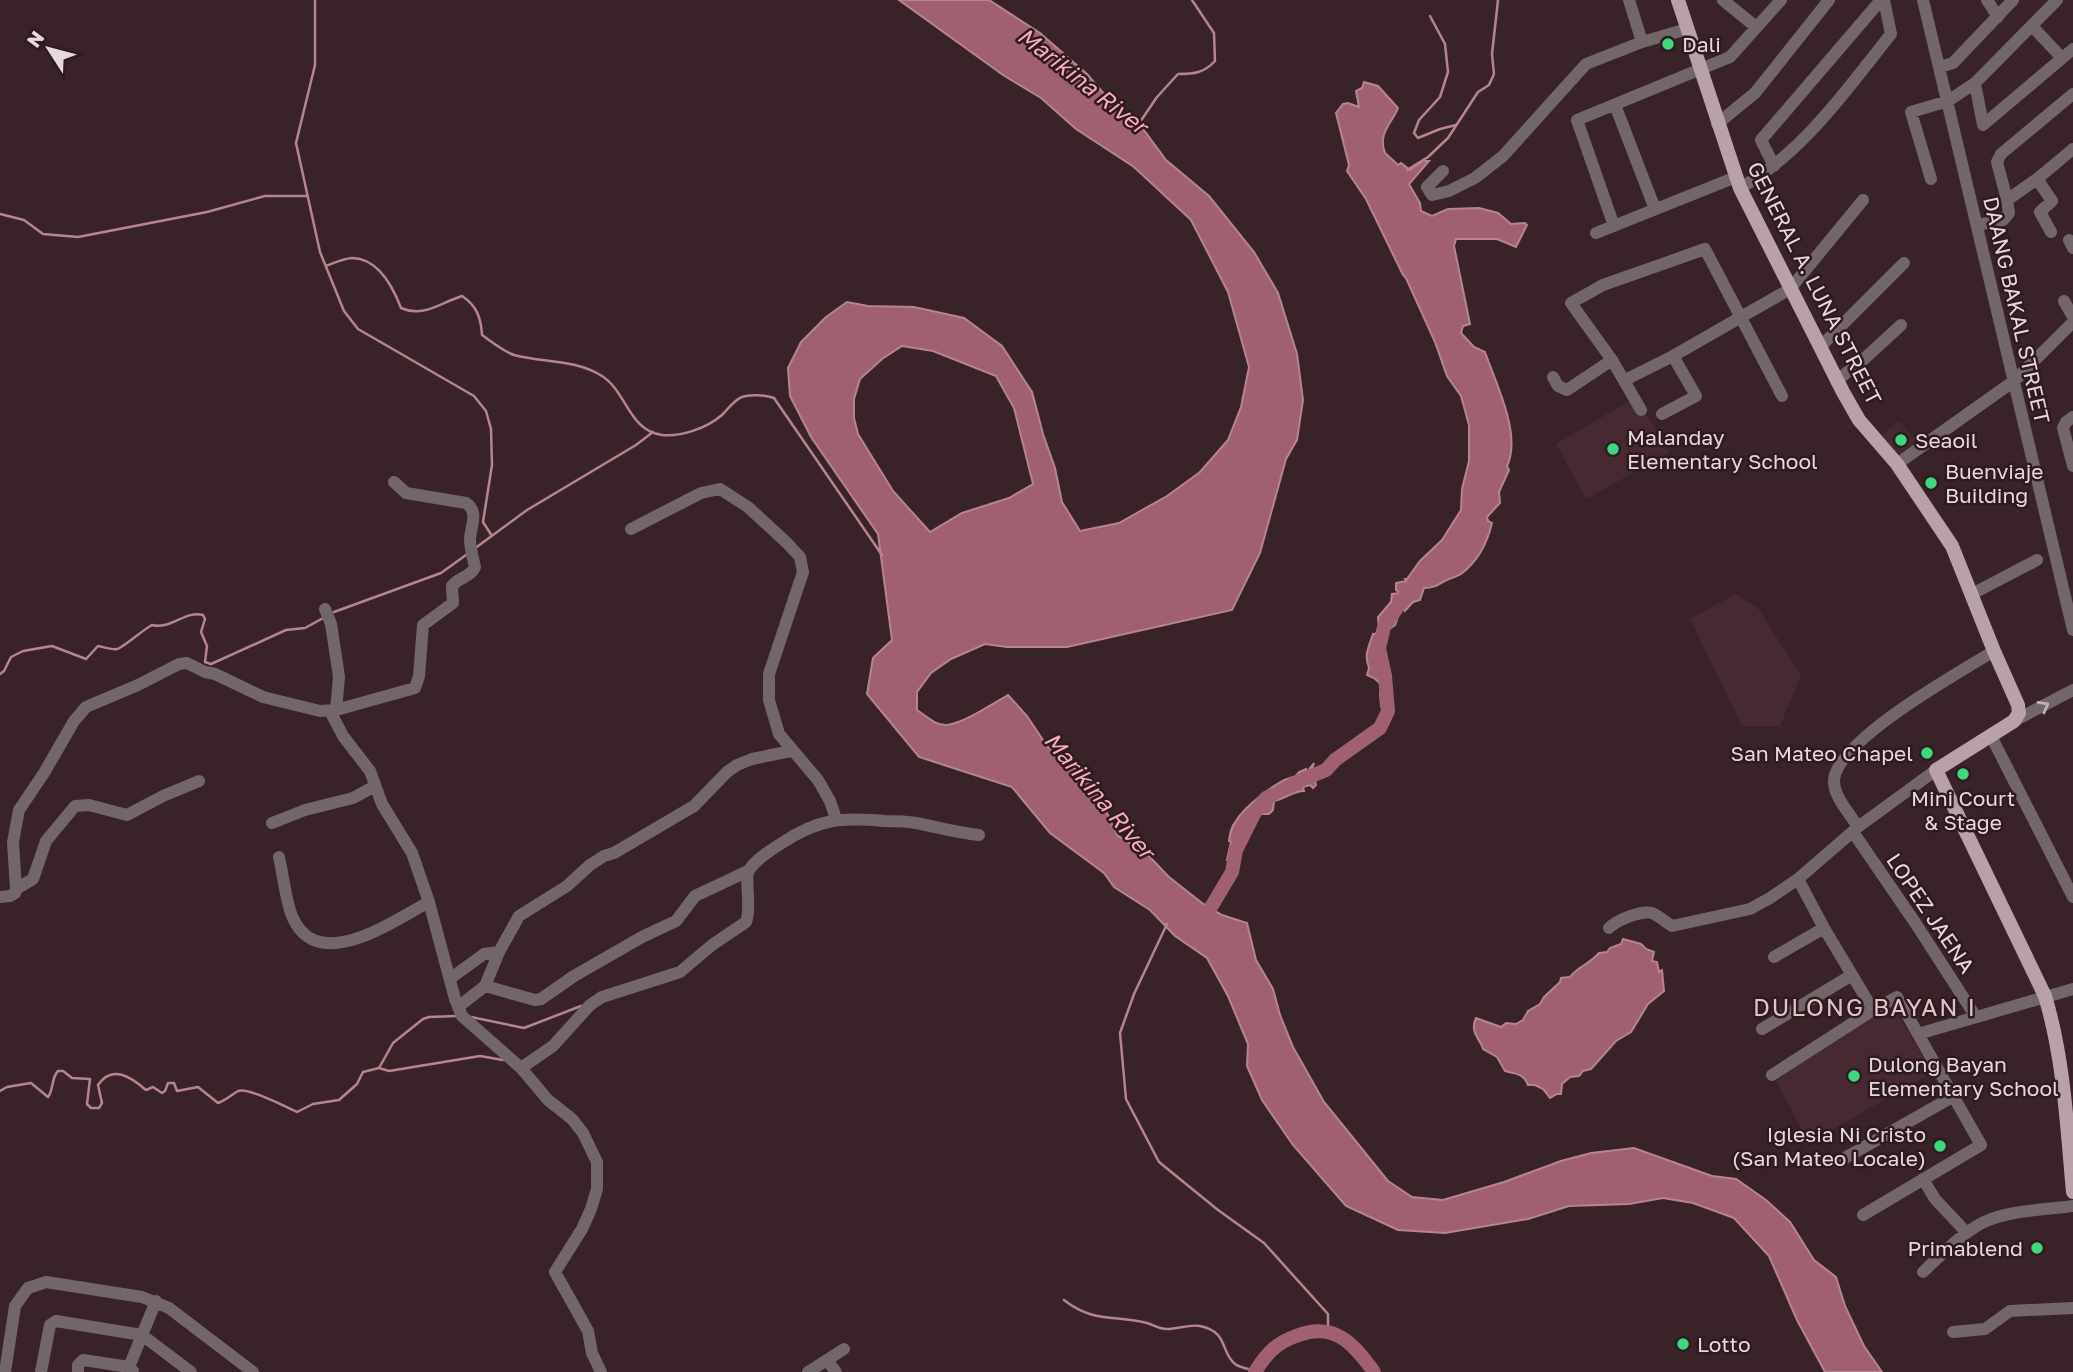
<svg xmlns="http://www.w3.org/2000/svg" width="2073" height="1372" viewBox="0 0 2073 1372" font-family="'Golos Text',sans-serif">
<rect width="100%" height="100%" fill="#392329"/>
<path fill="#462931" d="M1631,400L1644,410L1669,453L1586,499L1556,444Z
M1899,421L1917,442L1895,457L1879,437Z
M1735,594L1758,608L1801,675L1780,726H1742L1690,619Z
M1892,1005L1933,1072L1809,1143L1776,1081L1872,1012Z"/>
<path fill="#a16071" stroke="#b68491" stroke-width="2" fill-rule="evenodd" d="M899,0H989L1040,33L1087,74L1117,109L1138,122L1166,160L1209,196L1254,252L1278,293L1297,354L1303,400L1297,440L1286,459L1260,553L1232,610L1067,647H1007L985,644L951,659L931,673L917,692V710C926,716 936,726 947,725C964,723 992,704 1008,695L1027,716L1047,746L1093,783L1117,835L1147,854L1169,877L1202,903L1222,915L1247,923L1256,960L1273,989L1280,1015L1293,1047L1324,1102L1388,1181L1412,1197L1443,1200L1504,1182L1561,1161L1591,1153L1634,1148L1712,1176L1736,1179L1766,1200L1790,1222L1814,1260L1836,1277L1845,1306L1864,1346L1882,1372H1825L1797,1320L1769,1256L1734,1218L1693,1203L1663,1198L1629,1204L1569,1206L1528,1219L1445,1233L1398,1230L1346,1206L1293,1145L1262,1100L1247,1066L1248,1044L1228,996L1207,958L1175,936L1150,910L1114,887L1104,873L1050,833L1012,787L919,757L867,694L873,658L892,640L878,534L811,437L790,396L788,368L801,342L826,317L847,302L868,306L914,307L964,318L1002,346L1032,392L1043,434L1055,468L1062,502L1080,531L1119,523L1167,496L1200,472L1228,440L1241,407L1249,367L1228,292L1191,220L1134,167L1076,129L1041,98L1003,75ZM902,346L933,351L996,376L1014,408L1033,484L1009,498L962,513L930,532L893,491L858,434L854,418V399L860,379L882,359Z
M1364,82L1378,86L1398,108C1393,122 1377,133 1385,153L1398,165L1401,163L1410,170L1423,161H1429L1409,184L1420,203L1421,211L1432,216L1448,209L1479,208L1498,213L1511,224L1525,223L1527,225L1516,247L1497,239H1456L1454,246L1470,324L1463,326L1461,333L1474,347L1485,352C1496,384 1522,435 1507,466L1509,470L1499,492L1500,503L1487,517L1488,521L1492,523C1487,544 1477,562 1461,574C1456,577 1450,578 1445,581C1438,585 1434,588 1424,588L1420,600L1413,602L1405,611L1403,606L1393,608L1392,619L1397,620L1395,625L1377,638L1378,667L1390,681L1392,689L1385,694L1384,701L1381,705L1380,693L1384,687L1374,678L1367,675L1369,668C1364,655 1368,649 1373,634L1377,635L1375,634L1379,630L1378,617L1391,602L1392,594L1400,593L1396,590V583L1406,581L1405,579H1407L1420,561L1442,540L1461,510L1462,489L1469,461V425L1461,396L1447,376L1435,342L1406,278L1403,275L1366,199L1347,171L1349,165L1336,113L1343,104L1348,103L1359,107L1356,91L1362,88Z
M1314,763L1310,775L1313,776V780H1317L1315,781L1316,785L1313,788L1310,785L1303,787L1304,791C1293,791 1285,799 1274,801L1273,810L1269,814H1262V807H1258L1251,816V823L1246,833H1241L1242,835C1234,841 1234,851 1234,860H1227L1231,842L1229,841C1230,834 1231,827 1236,821C1244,807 1281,777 1295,777L1299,772L1306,769V773Z
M1623,939L1641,944L1646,949L1654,952L1652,961L1657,962L1659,972L1662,970L1664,991L1648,1004L1631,1032L1616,1041L1591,1069L1583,1071L1579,1076L1570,1077L1562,1084L1561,1094H1557L1550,1098L1543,1089L1535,1085H1528C1524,1073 1514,1074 1505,1071L1497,1057L1483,1049C1481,1040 1469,1032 1476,1018L1501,1027L1506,1023L1516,1024L1523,1020L1528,1011L1540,1004L1544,997L1560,982L1561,978L1570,977C1578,966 1590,964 1599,953L1607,952L1610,948L1621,944Z"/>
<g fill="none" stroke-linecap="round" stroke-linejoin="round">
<path stroke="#b68491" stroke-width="2.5" d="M315,0V65L296,143L320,252L344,311L358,329L474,396L486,411L491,429L492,465L483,522L492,536
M1430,16L1445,44L1448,72L1440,97L1419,120L1414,133L1418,138L1440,129L1456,125
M1138,125L1157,97L1178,74C1194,74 1204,73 1215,61L1214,33L1192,0
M1407,170L1428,157L1448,138L1478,92L1489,85L1494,74L1492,54L1498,0
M0,214L24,220L43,234L78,237L207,212L265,196H307
M326,266C334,263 344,258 353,258C379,259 393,287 401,308C423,318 440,303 462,296C477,306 481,318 482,335C492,342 503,351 514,355C544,363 575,359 602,376C627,392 629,431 662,435C681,437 707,428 722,415C727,410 734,400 742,397C750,394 766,395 774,398L882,555
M474,549L527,510L636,445L653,432
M334,612L441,573L466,555
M0,674L4,671L11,657L23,651L52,646L86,659L98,646C104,647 111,650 117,649C121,649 144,629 152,625C171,630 185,610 203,615L205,619L201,632L207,646L205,662L211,664L286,630L305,628L325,617
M1167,924L1134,994L1120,1033L1126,1099L1159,1162L1218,1210L1264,1243L1328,1314V1331
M471,1017L524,1028L581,1006
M379,1068L389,1071L480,1056L503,1060
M0,1091L7,1087L31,1083L48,1097C54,1089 51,1078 58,1071H63L72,1078L90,1079L87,1104L91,1108H99L102,1103L98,1085C112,1064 131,1077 146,1090L153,1087L162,1093L165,1091L168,1083H174L177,1091L198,1087L218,1103C226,1100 231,1095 238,1091C247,1087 287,1107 297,1112L313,1104L339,1100L357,1084L363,1072L379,1068L393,1043L423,1019L429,1017L457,1016
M1064,1300C1093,1323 1115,1315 1147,1323C1154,1325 1159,1329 1167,1329C1178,1329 1190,1324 1200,1326C1229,1332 1220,1352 1235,1364C1240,1368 1250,1369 1256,1371"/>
<path stroke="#a16071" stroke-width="14" d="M1294,783L1326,770L1335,760L1380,728L1388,711L1385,676L1379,648L1384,627L1407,593
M1204,919L1232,872L1236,850L1254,814L1266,798L1273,795
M1255,1372C1266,1354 1276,1343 1296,1336C1334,1321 1353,1343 1374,1372"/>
<path stroke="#726669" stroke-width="12" d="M1629,0L1642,42
M1723,0L1756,27
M1923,0L2073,630
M1987,0L1998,17
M2033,27L2062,58
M1940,67L1953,63L2013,0
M1975,83L1983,125L2073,49
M1615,105L1655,209
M1717,124L1755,93L1829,0
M1774,166L1761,140L1881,0
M1443,171L1427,187L1432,195L1449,191L1475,178L1503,156L1586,64L1642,42L1687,29
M1931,179L1911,112L1948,101L1975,83L2057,0
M2037,179L2052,201L2040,212L2051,232
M1740,188C1803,153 1847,89 1891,34L1884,0
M2007,200L2037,179L2073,149
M1977,225L2003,220L2009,213L2007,200L1997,162L2001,154L2073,94
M1614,226L1577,120L1730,57L1781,0
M1596,233L1736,177
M2069,240L2073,248
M2064,301L2073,317
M1820,347L1904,263
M1553,377L1558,386L1567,390L1612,360
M1625,380L1673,356L1790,289L1863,200
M1836,381L1863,360L1901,325
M1641,410L1612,360L1571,303L1603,285L1705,249L1782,396
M1662,414L1696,396L1673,356
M2073,417L2066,422L2063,428L2073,466
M1897,464L2014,381L2073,322
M631,529L701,493L720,489L748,507L787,543L800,557L803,572L769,674V700L779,734L818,780L830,801L836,819
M1972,594L2037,560
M325,609L331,624L339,677L336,710
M330,711L343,736L370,771L382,804L412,853L429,902L455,999L462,1016L521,1068L548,1100L572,1119L583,1133L597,1162V1189L591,1209L582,1229L555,1272L588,1331L592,1353L601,1372
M2014,721L2073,690
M1991,736L2073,897
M272,823L305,810L353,798L375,786
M1858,827C1850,814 1833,796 1834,780C1837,740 1960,672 1994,651
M1853,832L1916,924L1976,1017
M279,857C283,874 286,902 292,916C317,976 393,921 429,902
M1798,879L1824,928L1873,1010
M16,889L33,879L46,841L75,806L89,805L127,815L163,796L199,781
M0,897L10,896L15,893L16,889L13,842L19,810L44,773L74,721L86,707L138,685L179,664L187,663L205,672L215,674L263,697L320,711L336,710L415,688L419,676L423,625L453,603L452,586C459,577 471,577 475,567C473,558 470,548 470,539C471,525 479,512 466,503L406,493L394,482
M1609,928C1617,920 1641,910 1652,913C1659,916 1666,922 1672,926L1750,909L1770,898L1798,879L1858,827L1936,770
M1774,957L1824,928
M451,978L484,954L499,952
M485,986L535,1000L541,999L574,976L642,937L676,921L695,896L748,871
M458,1007L485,986L499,952L519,916L567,886L590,865L604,856L614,853L694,806L727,772L737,765L752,759L791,751
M1762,1029L1852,975
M1918,1034L2073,989
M521,1068L553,1046L590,1005L602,997L680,972L712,945L746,922C752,907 744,878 749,870C756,859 771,850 782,843C818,819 841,817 884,821C894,821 905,821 916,823C937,827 957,833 979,835
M1772,1075L1873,1010L1897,997L1981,1145L1863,1215
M1843,1159L1954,1096
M1923,1179L1935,1199L1967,1233
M1923,1272C1941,1255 1960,1235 1982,1223C2008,1210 2045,1210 2073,1206
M1953,1332L1985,1329L2010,1311L2073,1308
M827,1360L844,1349
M129,1367L156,1301
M5,1372L15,1306L28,1288L46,1282L142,1297L169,1308L253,1372
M41,1372L50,1325L56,1321L142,1335L191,1372
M78,1372V1365L83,1360L129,1367L133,1371
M808,1372L827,1360L836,1372"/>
<path stroke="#b9a2a7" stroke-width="14" d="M1678,0L1740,188L1843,392L1859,420L1897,464L1952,546L1994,651L2018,705L2019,713L2014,721L1936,770L2045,996C2064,1059 2067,1127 2073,1192"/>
</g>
<defs><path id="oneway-chevron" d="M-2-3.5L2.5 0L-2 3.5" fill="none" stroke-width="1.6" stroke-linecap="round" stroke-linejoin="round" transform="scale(1.75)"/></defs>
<use stroke="#beb0b3" href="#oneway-chevron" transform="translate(2044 706) rotate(-29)"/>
<g fill="#3cd77e" stroke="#2e1a1f" stroke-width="2.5">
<circle cx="1668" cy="44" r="7"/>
<circle cx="1901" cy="440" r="7"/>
<circle cx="1613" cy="449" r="7"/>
<circle cx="1931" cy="483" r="7"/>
<circle cx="1927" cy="753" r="7"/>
<circle cx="1963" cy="774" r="7"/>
<circle cx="1854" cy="1076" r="7"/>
<circle cx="1940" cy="1146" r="7"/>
<circle cx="2037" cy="1248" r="7"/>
<circle cx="1683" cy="1344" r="7"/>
</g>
<g text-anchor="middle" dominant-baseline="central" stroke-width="5" stroke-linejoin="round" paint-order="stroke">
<g font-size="21" fill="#e7d8db" stroke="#2e1a1f" text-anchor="start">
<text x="1682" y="44">Dali</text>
<text x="1627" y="437">Malanday<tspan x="1627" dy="24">Elementary School</tspan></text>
<text x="1915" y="440">Seaoil</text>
<text x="1945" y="471">Buenviaje<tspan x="1945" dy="24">Building</tspan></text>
<text x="1913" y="753" text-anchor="end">San Mateo Chapel</text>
<text x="1963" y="798" text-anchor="middle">Mini Court<tspan x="1963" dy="24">&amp; Stage</tspan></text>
<text x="1868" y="1064">Dulong Bayan<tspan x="1868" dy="24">Elementary School</tspan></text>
<text x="1926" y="1134" text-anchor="end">Iglesia Ni Cristo<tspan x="1926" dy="24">(San Mateo Locale)</tspan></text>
<text x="2023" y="1248" text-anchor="end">Primablend</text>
<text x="1697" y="1344">Lotto</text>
</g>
<g font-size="21" fill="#e7d8db" stroke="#2e1a1f">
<text transform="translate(1815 283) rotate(63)">GENERAL A. LUNA STREET</text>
<text transform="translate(2017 310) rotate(77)">DAANG BAKAL STREET</text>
<text transform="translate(1931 913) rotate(56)">LOPEZ JAENA</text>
</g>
<g font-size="23" font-style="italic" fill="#faacbf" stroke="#2e1a1f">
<text transform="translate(1083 80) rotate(38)">Marikina River</text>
<text transform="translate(1100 795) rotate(50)">Marikina River</text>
</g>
<g font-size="24" letter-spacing="2" fill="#e1c4ca" stroke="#2e1a1f">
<text x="1865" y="1006">DULONG BAYAN I</text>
</g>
</g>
<g transform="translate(49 49) rotate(306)" stroke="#2e1a1f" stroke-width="5" paint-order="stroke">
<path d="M0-5L12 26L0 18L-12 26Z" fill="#e7d8db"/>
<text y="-10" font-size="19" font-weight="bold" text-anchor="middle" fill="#e7d8db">N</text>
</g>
</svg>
